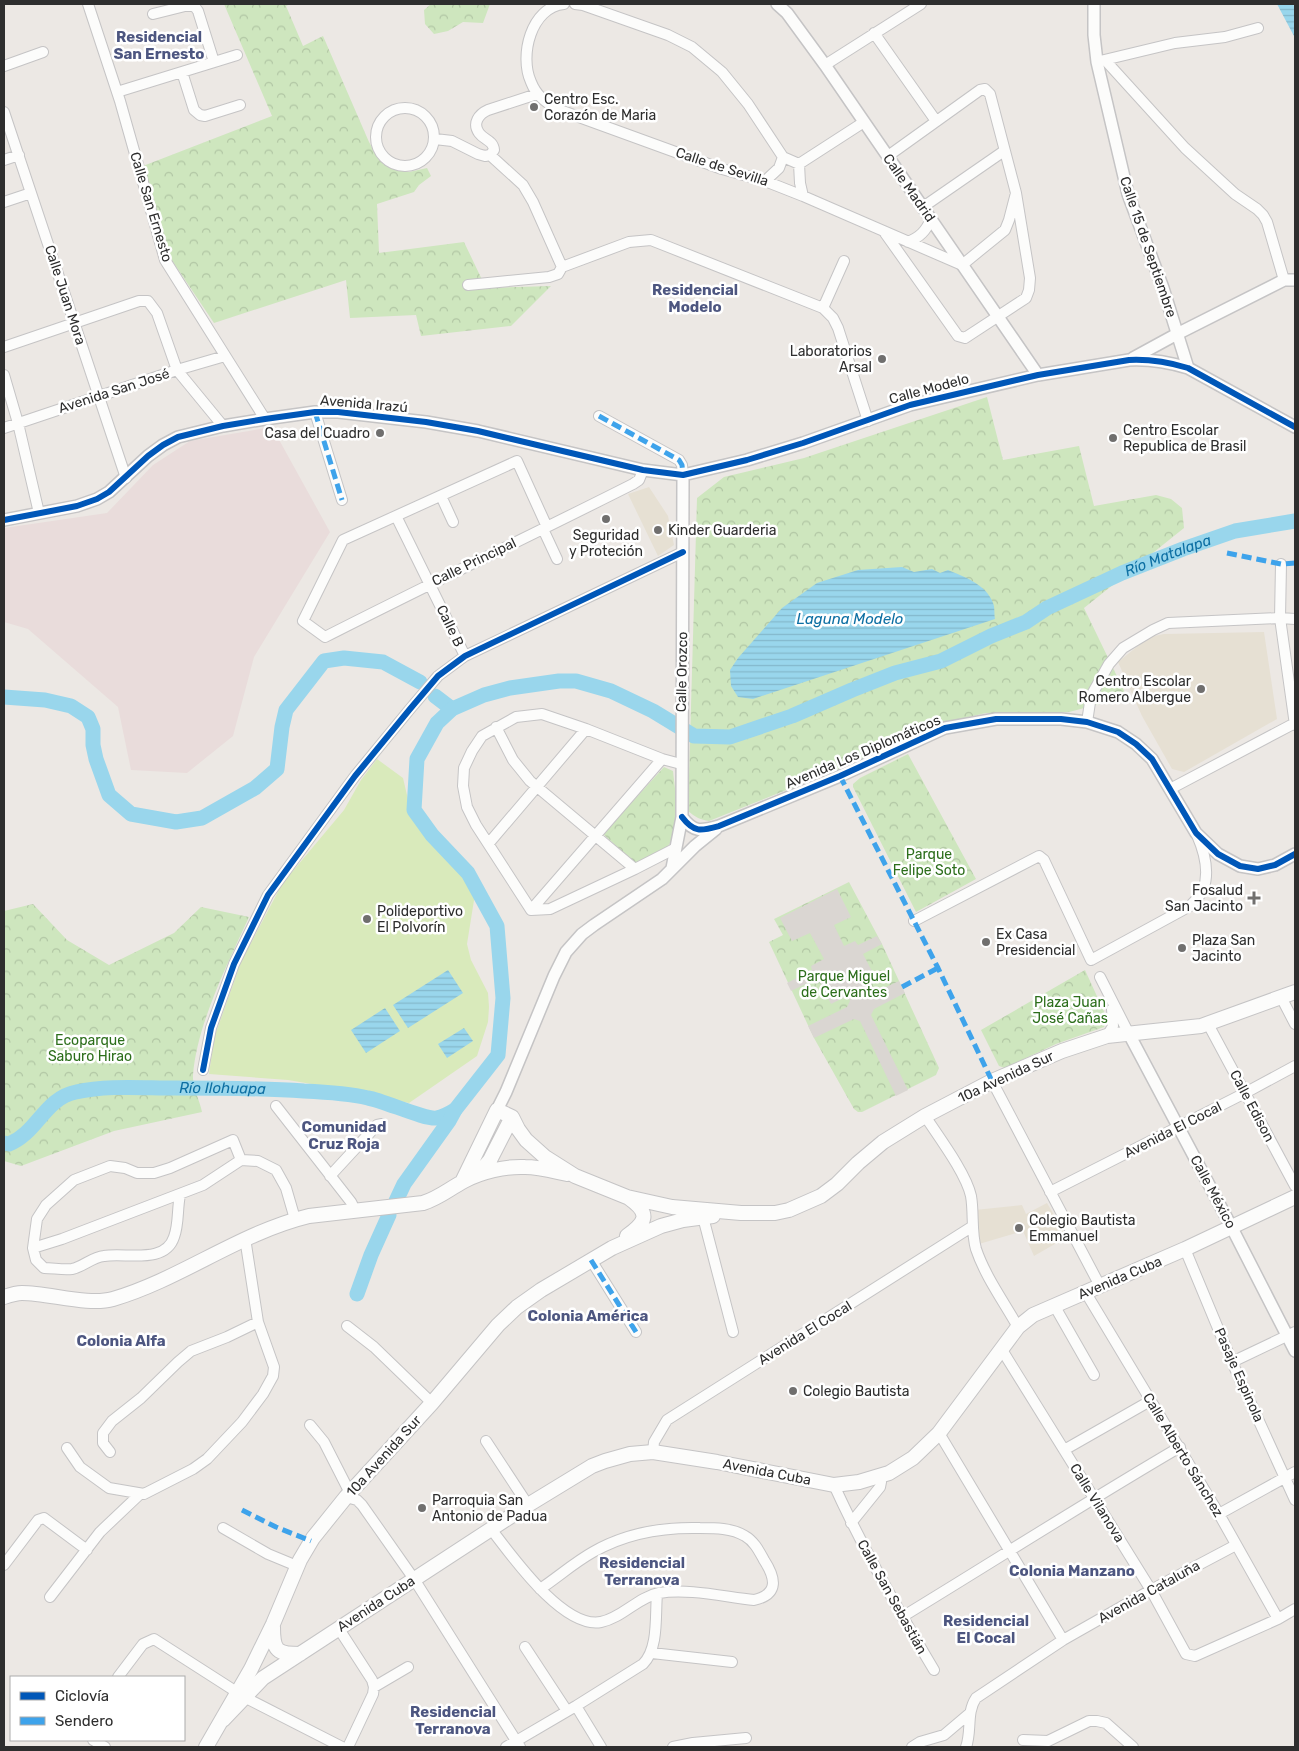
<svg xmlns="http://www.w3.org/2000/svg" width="1299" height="1751" viewBox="0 0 1299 1751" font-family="Rubik,sans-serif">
<defs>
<pattern id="forest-crowns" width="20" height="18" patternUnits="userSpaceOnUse" patternTransform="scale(1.25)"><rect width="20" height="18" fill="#cee6be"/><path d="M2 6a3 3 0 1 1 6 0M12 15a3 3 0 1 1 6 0" fill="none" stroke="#b1c6a4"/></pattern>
<pattern id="water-rules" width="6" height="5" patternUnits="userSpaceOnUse" patternTransform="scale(1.25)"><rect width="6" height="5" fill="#99d6ec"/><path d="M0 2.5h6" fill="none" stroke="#84b8cb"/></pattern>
</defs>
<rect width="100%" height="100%" fill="#ece8e4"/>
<path fill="#e6e0d3" d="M649,487L668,516L674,545L658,556L628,494Z
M1264,632L1277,719L1184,772L1172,769L1142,716L1118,662L1149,637L1164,634Z
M1047,1203L1067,1237L1034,1256L1023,1231L979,1244L975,1210L1022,1205L1026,1214Z"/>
<path fill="#e9dcdb" d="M272,427L330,532L254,657L233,736L187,773L131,770L118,707L28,629L4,622V528L107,513L153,465L190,441Z"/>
<path fill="url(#forest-crowns)" d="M224,4H290L286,6L303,46L323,36L369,142L379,160L393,168L409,172L427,168L431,176L419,185L414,192L377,204L379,253L464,242L486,288L551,286L511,326L421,336L416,315L350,318L346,280L214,323L171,259L143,166L272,116Z
M431,4H490L483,23L463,22L448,31L434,34L425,24L424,10Z
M987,397L1003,460L1079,446L1094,506L1156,495L1171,499L1182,508L1184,528L1084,608L1127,697L1069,712L986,713L943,723L859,761L709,821C701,820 695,817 688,811L697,498L724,477L804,458Z
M908,754L976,879L916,912L853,787V784L860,778Z
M664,767L673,771C675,792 683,830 667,847C660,855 645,859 635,863L603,834Z
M849,882L882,944L939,1068L936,1075L862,1112H858L854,1109L814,1038L769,942L783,935L774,919Z
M33,904L67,940L109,965L174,933L201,907L249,917C228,963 197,1024 193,1075C192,1086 200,1101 202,1112L114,1131L21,1166L4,1161V911Z
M1085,970L1106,1016V1021L1104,1027L1056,1044L1005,1068L999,1066L981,1030Z"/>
<path fill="#d9eabb" d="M377,759L403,778L410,808L435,845L464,875L475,894L467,944L471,960L488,993L489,1007L488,1022L477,1056L409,1103L347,1090L288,1080L209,1074L214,1038L241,962L282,884L344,810L361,780Z"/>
<path fill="#dad6d2" d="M837,889L851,917L834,925L844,946L855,941L858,945L877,936L882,944L863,954L877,981L859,990L862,995L867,996L899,981L905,993L874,1009L871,1015L908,1090L896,1096L860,1021L854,1019L814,1038L808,1026L847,1007L850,1001L847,996L831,1004L818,978L791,991L787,983L812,970L811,966L824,959L810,933L792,941L780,918Z"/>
<path fill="url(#water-rules)" d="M1277,4H1293L1295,8V38Z
M902,567L914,572L932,569L940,573L948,570C963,576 987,585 993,603C995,607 994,614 995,619L753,699L738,697L731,686L730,670L738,658L782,608L817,583L858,570Z
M448,970L463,993L408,1028L393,1005Z
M385,1008L400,1031L366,1053L351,1030Z
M464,1028L473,1041L447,1058L438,1044Z"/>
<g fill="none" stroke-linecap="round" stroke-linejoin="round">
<g stroke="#99d6ec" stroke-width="15">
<path d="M435,696L452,709"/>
<path d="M4,697L45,700L71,706L88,717L93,729V745L96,759L109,795L131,814L176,822L202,818L255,788L277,769L282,727L286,710L324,661L344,658L383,662L420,682"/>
<path id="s1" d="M4,1143L9,1144C37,1133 45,1098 76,1092C108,1085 142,1088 175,1088C218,1088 261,1088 304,1091C326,1092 347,1093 368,1098C385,1101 425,1120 437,1118C443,1117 450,1113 455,1110"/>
<path id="s2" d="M396,1201L404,1184L449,1121L455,1110L498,1055L503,998L497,926L468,873L432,835L414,810L417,759L437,723L452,709L484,695L510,688L559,681H576L611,691L653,711L694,736L730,737L792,716L852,690L895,673L941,661L991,636L1026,622L1047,608L1122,573L1183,549L1235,531L1295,521"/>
<path d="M357,1294L371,1255L389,1215"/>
</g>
<defs>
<path id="minor" d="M88,4L120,101L165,260L265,419
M564,4C531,7 519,56 531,82C536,95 545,102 557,109L722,169L765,181L803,196L962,265L1005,230L1009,220L1016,193
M575,4L583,5L668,35L692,47L722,72L748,104L783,157L779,168L765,181
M153,14L189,5L195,7L198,11L214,62
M874,33L936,121
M1105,60L1185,148L1235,194L1257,209L1263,215L1267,222L1284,280
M1100,61L1175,43L1225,37L1258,28
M825,65L921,4
M4,66L43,52
M182,72L194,110L200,115L205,116L240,105
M117,92L237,55
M376 137a29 29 0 1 1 58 0a29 29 0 1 1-58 0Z
M4,112L126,478
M435,139L452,141L478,154L485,156L490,155L494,150C493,140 484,140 479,133C472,123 479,114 488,110L537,94
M783,157L799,164L864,122
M4,160L19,155
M799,164L800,183L803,196
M4,202L31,193
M923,207L1004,151
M885,233L958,336L965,338L968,336L1026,298L1029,290L1030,278L1016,193L990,94L985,89L980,90L888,156
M908,242C920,237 926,231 931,219
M562,267L629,242L651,240L823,308L833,318L838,328L868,421
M468,285L549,277L558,274L562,267L533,202L523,185L490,155
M823,308L844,261
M4,347L139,301H148L157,313L177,370L223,426
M4,375L18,423L39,513
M315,412L342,500
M599,416L679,460L682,465L683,475
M4,428L177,370L225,356
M441,496L453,522
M396,516L465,656
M547,527L517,461L343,540L303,621L325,637C427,585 530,536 633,484L639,480L643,470
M543,529L557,559
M1281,564L1280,618L1295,725
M1087,722L1091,696L1109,664L1123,648L1153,630L1168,623L1280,618L1295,619
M496,727L513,760L530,781L635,869L676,848
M1170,789L1295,723
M489,843L586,729
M531,910L476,825L467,807L463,786L464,768L472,751L482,736L516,717L542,714L586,729L662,759L681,764
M531,910L662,759
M531,910L550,909L635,869
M914,921L1039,856L1044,860L1091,960L1190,906C1195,901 1200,896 1203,890C1210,872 1204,851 1197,835
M1100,977L1129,1034
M1281,997L1295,1024
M1208,1024L1295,1186
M1107,1036L1113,1026L1112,1009
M203,1070L211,1028L234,964L268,895L355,776L410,709L438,676L465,656L683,552
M992,1081L1100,1286
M276,1106L351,1202L355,1210
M925,1116C938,1136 966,1173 971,1196C974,1213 971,1232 976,1249C985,1276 1004,1302 1018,1327
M330,1176L377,1125L382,1124
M1050,1192L1245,1093L1295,1066
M180,1195C177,1209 179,1224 174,1237C165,1265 125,1252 104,1256C92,1257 83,1267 72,1269C63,1270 53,1268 44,1268L36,1260L33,1248L37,1219L46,1205L74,1180L110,1166L125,1168L137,1173H154L170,1168L233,1140L241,1160
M703,1217L733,1332
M33,1248L62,1239L203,1185L241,1160L258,1161L276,1170L286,1188L295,1219
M1185,1249L1232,1362L1295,1500
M591,1260L636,1332
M1086,1293L1219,1514L1278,1619
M1054,1305L1094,1375
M347,1326L374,1347L432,1403
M1002,1350L1151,1590L1186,1654L1195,1656L1278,1619L1295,1609
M1232,1362L1295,1332
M310,1425L324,1442L350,1493
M939,1433L1063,1640
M486,1441L528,1505
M67,1448L80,1467L109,1488L144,1494L193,1469L207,1459L242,1422L263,1394L273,1376L274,1367L258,1322L245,1238
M1064,1450L1150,1401
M110,1452L103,1443V1433L112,1421L141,1398L178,1362L191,1351L227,1337L258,1322
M653,1452L654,1442L667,1420L973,1226
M834,1485C863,1549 898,1610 934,1670
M346,1497L357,1500L362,1505L414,1579L520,1747
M1219,1514L1295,1472
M851,1523L880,1487L881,1482L879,1476
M223,1528L268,1554L297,1566
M491,1529C512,1556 563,1629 601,1622C622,1618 638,1597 659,1593C688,1588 725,1597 754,1600C780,1594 775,1577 764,1560C759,1551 754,1541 745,1536C732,1528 715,1528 700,1528C664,1527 626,1533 593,1552C575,1562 558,1577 540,1589
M4,1565L38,1520L44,1518L87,1550
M50,1597L100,1532L140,1494
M902,1617C994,1561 1086,1502 1180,1447
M339,1629L372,1680L374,1687L373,1694L348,1747
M525,1647L567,1711
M652,1653L732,1662
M118,1677L143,1644L154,1639L246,1698L342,1747
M374,1687L408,1667
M576,1706L601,1747
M93,1740L105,1747
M1023,1740L1048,1741L1089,1721H1097L1106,1723L1133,1747
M506,1747L576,1706L643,1664C659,1648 655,1615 657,1594
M673,1747L693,1743L746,1738
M912,1747L920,1742L944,1735L970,1713
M966,1747C972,1731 966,1713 976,1698L1063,1640L1151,1590L1236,1545"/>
<path id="tertiary" d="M777,4L787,13L825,65L1038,375
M1094,4V35L1097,62L1128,194L1163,288L1188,368
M1133,358L1177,334L1284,280H1295
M4,520L77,506L97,499L109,492L148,456L163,445L178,437L223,426L265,419L315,412H338L426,422L478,431L643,470L683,475L747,460L803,443L910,405L1038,375L1129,360C1149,359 1168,362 1188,368L1295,427
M682,817C694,833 701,831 719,826L840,776L945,728L996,719H1061L1087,722L1118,732L1136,744L1152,759L1196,833L1218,854L1240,866L1258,869L1275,865L1295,854
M672,868L682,817L683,475
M1129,1034L1232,1228L1295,1351
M497,1110L506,1092L554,976L566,952L582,934L594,925L662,879L695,846L716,829"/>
<path id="secondary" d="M477,1175L490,1160L512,1117
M462,1182L497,1110L512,1117L518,1129L526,1140L545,1157L575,1176L627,1197L672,1207L741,1213H775L789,1210L821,1196L837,1184L858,1163L883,1142L925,1116L992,1081L1062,1051L1107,1036L1201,1026L1295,992
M627,1236C646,1222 651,1214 629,1198
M4,1297C10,1295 16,1293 22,1293C49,1293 88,1306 113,1299C181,1279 239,1233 309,1216L423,1203C439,1198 449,1189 464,1181C481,1172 505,1166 525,1167C539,1167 553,1171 567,1174
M273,1627C273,1651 277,1654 300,1654
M223,1720L263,1678L528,1505L592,1466L605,1461L630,1454L653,1452L717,1462L834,1485L859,1482L889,1473L913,1458L939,1433L1018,1327L1033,1315L1185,1249L1295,1197
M206,1747L251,1669L273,1624L300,1560L313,1538L346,1497L432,1403L498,1325L517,1307L541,1290L612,1248L661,1226L683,1220L713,1216"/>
</defs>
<use href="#minor" stroke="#c5c4c5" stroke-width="12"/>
<use href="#tertiary" stroke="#c5c4c5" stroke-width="14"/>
<use href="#secondary" stroke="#c5c4c5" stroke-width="16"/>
<use href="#minor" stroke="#fcfcfb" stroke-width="10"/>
<use href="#tertiary" stroke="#fcfcfb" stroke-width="11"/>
<use href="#secondary" stroke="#fcfcfb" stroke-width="14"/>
<path stroke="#3ea3eb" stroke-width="5" stroke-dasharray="10 5" stroke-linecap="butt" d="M315,412L342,500
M599,416L679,460L682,465L683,475
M1227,553L1281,564L1295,563
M840,776L938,968L992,1081
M902,987L938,968
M591,1260L636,1332
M242,1510L276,1527L311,1541"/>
<defs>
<path id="cycleway" d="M4,520L77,506L97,499L109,492L148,456L163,445L178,437L223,426L265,419L315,412H338L426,422L478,431L643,470L683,475L747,460L803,443L910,405L1038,375L1129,360C1149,359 1168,362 1188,368L1295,427
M682,817C694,833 701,831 719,826L840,776L945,728L996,719H1061L1087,722L1118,732L1136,744L1152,759L1196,833L1218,854L1240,866L1258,869L1275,865L1295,854
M203,1070L211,1028L234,964L268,895L355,776L410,709L438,676L465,656L683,552"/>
</defs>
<use href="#cycleway" stroke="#fff" stroke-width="9"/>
<use href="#cycleway" stroke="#0057b8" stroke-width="6"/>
</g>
<g fill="#706f6e" stroke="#fff" stroke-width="2">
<circle cx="534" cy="107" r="5"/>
<circle cx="882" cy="359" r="5"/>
<circle cx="380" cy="433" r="5"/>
<circle cx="1113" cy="438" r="5"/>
<circle cx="606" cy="519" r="5"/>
<circle cx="658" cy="530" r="5"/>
<circle cx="1201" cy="689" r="5"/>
<path d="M1251.5 890.5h5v5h5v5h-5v5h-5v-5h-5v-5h5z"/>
<circle cx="367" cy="919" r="5"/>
<circle cx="986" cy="942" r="5"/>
<circle cx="1182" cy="948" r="5"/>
<circle cx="1019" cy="1228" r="5"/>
<circle cx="793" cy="1391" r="5"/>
<circle cx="422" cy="1508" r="5"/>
</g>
<g text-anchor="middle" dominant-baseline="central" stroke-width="5" stroke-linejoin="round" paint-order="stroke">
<g font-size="14" fill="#2e2e2e" stroke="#fff" text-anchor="start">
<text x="544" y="99">Centro Esc.<tspan x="544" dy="16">Corazón de Maria</tspan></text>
<text x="872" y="351" text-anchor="end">Laboratorios<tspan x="872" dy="16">Arsal</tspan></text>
<text x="1123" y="430">Centro Escolar<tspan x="1123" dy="16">Republica de Brasil</tspan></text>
<text x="370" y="433" text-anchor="end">Casa del Cuadro</text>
<text x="668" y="530">Kinder Guarderia</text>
<text x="606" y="535" text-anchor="middle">Seguridad<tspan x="606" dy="16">y Proteción</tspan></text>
<text x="1191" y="681" text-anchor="end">Centro Escolar<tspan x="1191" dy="16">Romero Albergue</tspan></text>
<text x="1243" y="890" text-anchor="end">Fosalud<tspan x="1243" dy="16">San Jacinto</tspan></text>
<text x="377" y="911">Polideportivo<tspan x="377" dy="16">El Polvorín</tspan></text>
<text x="996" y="934">Ex Casa<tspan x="996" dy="16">Presidencial</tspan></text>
<text x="1192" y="940">Plaza San<tspan x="1192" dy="16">Jacinto</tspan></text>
<text x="1029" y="1220">Colegio Bautista<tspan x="1029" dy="16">Emmanuel</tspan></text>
<text x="803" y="1391">Colegio Bautista</text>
<text x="432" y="1500">Parroquia San<tspan x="432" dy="16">Antonio de Padua</tspan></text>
</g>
<g font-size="14" fill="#2e2e2e" stroke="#fff">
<text transform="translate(722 167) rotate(18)">Calle de Sevilla</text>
<text transform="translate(909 188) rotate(55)">Calle Madrid</text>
<text transform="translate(151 207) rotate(73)">Calle San Ernesto</text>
<text transform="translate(1148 247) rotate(71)">Calle 15 de Septiembre</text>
<text transform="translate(65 295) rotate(72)">Calle Juan Mora</text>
<text transform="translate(929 389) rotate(-15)">Calle Modelo</text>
<text transform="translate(114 391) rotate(-18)">Avenida San José</text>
<text transform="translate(364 404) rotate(5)">Avenida Irazú</text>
<text transform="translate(474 562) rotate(-26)">Calle Principal</text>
<text transform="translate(450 626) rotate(64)">Calle B</text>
<text transform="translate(682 672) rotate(-89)">Calle Orozco</text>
<text transform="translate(863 752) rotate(-23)">Avenida Los Diplomáticos</text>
<text transform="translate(1006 1077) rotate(-25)">10a Avenida Sur</text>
<text transform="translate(1252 1106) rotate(62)">Calle Edison</text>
<text transform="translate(1173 1130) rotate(-27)">Avenida El Cocal</text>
<text transform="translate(1213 1192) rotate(62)">Calle México</text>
<text transform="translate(1120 1278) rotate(-23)">Avenida Cuba</text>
<text transform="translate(805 1333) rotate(-32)">Avenida El Cocal</text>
<text transform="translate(1239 1375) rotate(66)">Pasaje Espinola</text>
<text transform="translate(1183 1455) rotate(59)">Calle Alberto Sánchez</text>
<text transform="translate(384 1456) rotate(-48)">10a Avenida Sur</text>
<text transform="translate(767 1472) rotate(11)">Avenida Cuba</text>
<text transform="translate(1097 1503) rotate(58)">Calle Vilanova</text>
<text transform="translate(1149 1592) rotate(-29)">Avenida Cataluña</text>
<text transform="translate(892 1597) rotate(61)">Calle San Sebastián</text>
<text transform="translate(376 1604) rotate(-33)">Avenida Cuba</text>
</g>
<g font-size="14" fill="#2c6e1b" stroke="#fff">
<text x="929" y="854">Parque<tspan x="929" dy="16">Felipe Soto</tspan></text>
<text x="844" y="976">Parque Miguel<tspan x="844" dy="16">de Cervantes</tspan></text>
<text x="1070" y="1002">Plaza Juan<tspan x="1070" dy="16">José Cañas</tspan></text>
<text x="90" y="1040">Ecoparque<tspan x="90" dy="16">Saburo Hirao</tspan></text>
</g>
<g font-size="15" font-weight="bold" fill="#4d5680" stroke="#fff">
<text x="159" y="37">Residencial<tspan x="159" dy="17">San Ernesto</tspan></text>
<text x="695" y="290">Residencial<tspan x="695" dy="17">Modelo</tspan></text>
<text x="344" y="1127">Comunidad<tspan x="344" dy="17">Cruz Roja</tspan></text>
<text x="588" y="1316">Colonia América</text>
<text x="121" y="1341">Colonia Alfa</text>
<text x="642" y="1563">Residencial<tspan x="642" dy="17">Terranova</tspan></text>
<text x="1072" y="1571">Colonia Manzano</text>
<text x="986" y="1621">Residencial<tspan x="986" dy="17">El Cocal</tspan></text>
<text x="453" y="1712">Residencial<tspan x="453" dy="17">Terranova</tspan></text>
</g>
<g font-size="15" font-style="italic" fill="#0d6fa3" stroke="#fff">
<text stroke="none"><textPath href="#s2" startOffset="1335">Río Matalapa</textPath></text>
<text x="850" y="619">Laguna Modelo</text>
<text stroke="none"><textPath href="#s1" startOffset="238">Río Ilohuapa</textPath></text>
</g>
</g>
<rect width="1299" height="1751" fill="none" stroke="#2e2e2e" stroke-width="10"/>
<rect x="10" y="1676" width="175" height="65" fill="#ffffff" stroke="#ababab"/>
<rect x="20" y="1692" width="25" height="8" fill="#0057b8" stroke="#ababab"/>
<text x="55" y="1701" font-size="15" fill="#2e2e2e">Ciclovía</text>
<rect x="20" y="1717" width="25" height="8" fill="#3ea3eb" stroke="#ababab"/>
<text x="55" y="1726" font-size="15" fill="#2e2e2e">Sendero</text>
</svg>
